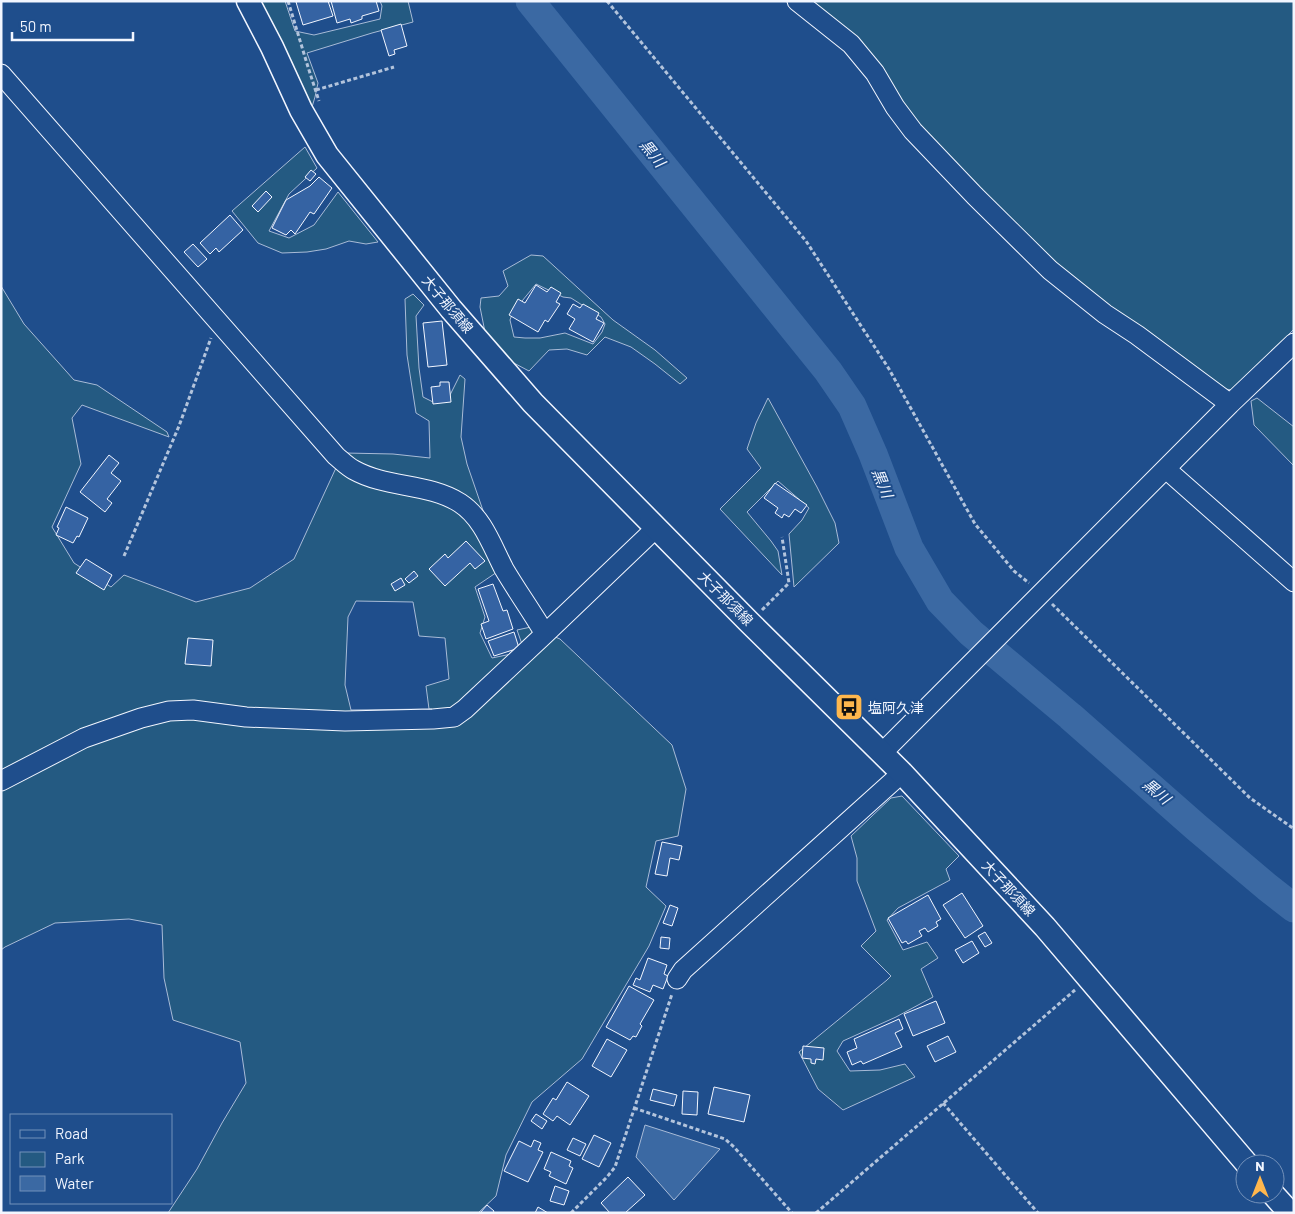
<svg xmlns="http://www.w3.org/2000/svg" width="1295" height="1214" viewBox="0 0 1295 1214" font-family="Barlow,'Noto Sans JP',sans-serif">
<rect width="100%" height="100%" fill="#1f4e8c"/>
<path fill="#245a82" stroke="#a8bbd7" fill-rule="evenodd" d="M260,1H285L295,31L314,35L380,19L382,6L380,1H408L413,22L372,33L307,53L318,83L315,97L312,107Z
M805,1H1294V329L1234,390L1214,388L1059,273L921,132Z
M305,147L317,168L289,194L269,231L289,238L314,225L338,192L378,242L366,244L349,241L326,249L307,252L282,253L258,243L232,211Z
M531,255L543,256L613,320L655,350L687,378L680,384L655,364L631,347L605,337L587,355L567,349L549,350L529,371L510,361L485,332L480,307L481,298L499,296L508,286L503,271ZM536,284L563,297L571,298L601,317L605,324L602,332L593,344L565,333L540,338H525L514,337L510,320L513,312Z
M1,286L24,324L74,380L97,385L167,432L169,437L82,405L72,418L81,464L52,527L74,563L111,587L124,575L196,602L250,588L294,559L335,470L345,453L393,454L430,458L429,421L416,413L407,355L405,299L413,294L424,305L416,316L419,368L423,397L433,402L447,401L460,375L465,379L461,437L467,464L488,525L500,570L475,587L485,617L480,633L492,658L516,653L523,647L517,630L531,627L560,639L672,745L686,789L678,836L656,841L646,887L666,906L649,946L582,1059L532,1102L506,1155L496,1196L478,1213H168L197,1169L222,1123L246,1083L240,1042L173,1020L164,978L162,925L129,919L55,923L5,947L1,950ZM356,601L413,602L419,636L445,638L449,679L426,686L429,709H432L351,710L345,685L348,617Z
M768,398L817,487L835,523L839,543L794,587L789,534L802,520L809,508L778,481L747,512L771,541L778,551L782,575L720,509L761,468L747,449L756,423Z
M1257,398L1294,427V466L1254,425L1251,401Z
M902,796L959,856L946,869L950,880L898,908L887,920L903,950L927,942L938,958L921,969L933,997L896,1017L843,1041L837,1051L850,1071L880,1070L905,1064L915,1077L843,1110L818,1089L799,1052L887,980L891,976L861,946L876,931L857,881V858L851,836L891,798Z"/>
<path fill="#3b69a3" stroke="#a8bbd7" d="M645,1125L720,1149L674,1200L636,1157Z"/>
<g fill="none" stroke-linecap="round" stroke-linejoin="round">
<path stroke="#3b69a3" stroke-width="29" d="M530,1L828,371L852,406L873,454L909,548L940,601L971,633L1070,716L1196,827L1267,887L1294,908"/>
</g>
<path fill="#3563a3" stroke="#f2f6ff" d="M299,1H328L333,16L303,25L296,2Z
M331,1H376L379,11L362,16V19L351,23L350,19L337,23Z
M401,24L407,46L394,50L395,54L389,56L381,30Z
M311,170L316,174L310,181L305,177Z
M319,177L332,188L314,214L310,212L295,234L291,230L286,235L272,228L286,200L310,186Z
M266,191L272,197L258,212L252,206Z
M230,215L243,230L219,252L216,248L210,254L200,243Z
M193,244L207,259L198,267L184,252Z
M536,285L547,292L551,287L561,293L556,302L560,304L548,322L545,320L538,332L509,315L518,299L525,303Z
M573,304L580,308L583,304L599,313L596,319L604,323L593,342L569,329L575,319L567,314Z
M442,321L447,365L428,367L423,323Z
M440,382H449L451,402L433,404L431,387L440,386Z
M109,455L119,463L111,473L121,481L107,499L112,503L105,512L80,492Z
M775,483L807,505L801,513L795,509L789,517L784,514L782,518L775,513L778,508L764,498Z
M66,507L88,518L79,537L77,536L73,543L56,535L59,528L57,527Z
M466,541L485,561L475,569L470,563L445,586L429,569L445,554L448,558Z
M86,559L112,575L104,590L76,573Z
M414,571L418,576L409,583L405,579Z
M401,578L405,585L395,591L391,584Z
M493,584L503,611L507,610L513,629L486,639L481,624L489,621L478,589Z
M514,632L519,648L494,656L488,641Z
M188,638L213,640L211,666L185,664Z
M662,842L682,846L679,860L670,858L667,876L655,874Z
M962,893L983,926L965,938L943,905Z
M928,895L941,919L936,922L938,926L928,932L925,928L919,931L922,936L908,944L906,941L902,943L888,918Z
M670,905L678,908L672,926L663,923Z
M985,932L992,943L985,947L978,936Z
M661,937L670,938L669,949L660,948Z
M972,941L979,953L963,963L955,950Z
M648,958L667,965L664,974L668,976L663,989L653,985L650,992L633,985L636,978L640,980Z
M629,986L654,1000L640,1024L642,1026L636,1037L633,1036L630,1040L606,1027Z
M936,1001L945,1023L913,1036L904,1014Z
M899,1019L903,1029L895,1033L902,1047L863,1064L861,1061L852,1065L847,1052L857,1048L854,1039Z
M948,1036L956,1052L935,1062L927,1046Z
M607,1039L627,1050L611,1077L592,1066Z
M803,1046L824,1048L823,1060L816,1059L815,1064L811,1063V1059L802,1058Z
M567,1082L589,1096L570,1125L557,1116L553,1121L543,1114L553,1098L556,1100Z
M714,1087L750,1095L744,1122L708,1114Z
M653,1089L677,1095L674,1106L650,1100Z
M683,1091L698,1092L697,1115L682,1114Z
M536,1114L547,1121L542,1129L531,1121Z
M594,1135L611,1143L599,1167L582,1159Z
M573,1138L586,1144L580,1156L567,1150Z
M534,1140L541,1143L538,1150L543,1152L528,1182L504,1171L519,1141L531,1147Z
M551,1152L571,1161L569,1166L573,1168L566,1184L549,1176L551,1172L544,1169Z
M628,1177L645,1195L625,1213H610L601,1203Z
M555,1186L569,1191L564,1205L550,1201Z
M487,1205L494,1211L493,1213H480Z
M538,1207L548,1213H535Z"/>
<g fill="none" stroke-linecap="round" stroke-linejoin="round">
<defs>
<path id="minor" d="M797,1L851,44L875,73L895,107L913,131L975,196L1050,270L1105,314L1137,335L1230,404
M1,74L336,456C342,461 348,467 354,470C386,488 429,483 460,503C483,518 492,546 504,569C517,591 532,612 545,634
M1166,469L1294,582
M882,753L1230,404L1294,343
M1,781L84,738L141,718L169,711L193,710L246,717L345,721L433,719L454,717L465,709L545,634L656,528
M677,979L683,970L902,773"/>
<path id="major" d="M248,1L272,47L301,110L327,155L451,309L533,403L749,622L902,773L1045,927L1247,1164
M1273,1194L1290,1213"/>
</defs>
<use href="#minor" stroke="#f2f6ff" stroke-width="21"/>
<use href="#major" stroke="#f2f6ff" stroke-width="25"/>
<path stroke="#b3c4dc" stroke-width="3" stroke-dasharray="4 2.5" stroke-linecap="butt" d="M288,1L308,67L319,101
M607,1L806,241L889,369L975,524L1014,571L1029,583
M316,90L394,67
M124,556L179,426L211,338
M1052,604L1250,798L1294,829
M762,610L789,583L782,537
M943,1103L1038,1213
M634,1108L725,1139L734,1147L792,1213
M571,1213L607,1177L615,1167L672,994
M816,1213L1075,990"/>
<use href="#minor" stroke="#1f4e8c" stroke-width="19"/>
<use href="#major" stroke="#1f4e8c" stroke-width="22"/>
</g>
<defs>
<symbol id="bus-square" viewBox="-11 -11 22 22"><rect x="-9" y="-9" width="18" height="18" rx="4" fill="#ffb74d" stroke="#1f4e8c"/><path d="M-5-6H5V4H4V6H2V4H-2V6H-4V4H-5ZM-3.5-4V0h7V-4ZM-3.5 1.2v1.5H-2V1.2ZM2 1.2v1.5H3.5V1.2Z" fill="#111"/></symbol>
</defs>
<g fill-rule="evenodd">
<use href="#bus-square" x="833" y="691" width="32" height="32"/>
</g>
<g text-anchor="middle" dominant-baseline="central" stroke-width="4" stroke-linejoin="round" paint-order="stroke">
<g font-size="14" fill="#f2f6ff" stroke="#1f4e8c">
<text transform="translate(448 304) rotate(50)">大子那須線</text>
<text transform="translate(726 598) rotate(45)">大子那須線</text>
<text transform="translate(1009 888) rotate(47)">大子那須線</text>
</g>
<g font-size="14" fill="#f2f6ff" stroke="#1f4e8c" text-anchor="start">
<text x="868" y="707">塩阿久津</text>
</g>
<g font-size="15" font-style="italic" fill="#f2f6ff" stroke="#1f4e8c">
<text transform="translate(653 153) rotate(51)">黒川</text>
<text transform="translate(883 483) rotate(68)">黒川</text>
<text transform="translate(1157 791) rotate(40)">黒川</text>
</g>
</g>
<rect width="1295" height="1214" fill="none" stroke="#f2f6ff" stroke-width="5"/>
<rect x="10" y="1114" width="162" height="90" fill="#1f4e8c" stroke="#7391ba"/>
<rect x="20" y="1130" width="25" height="8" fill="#1f4e8c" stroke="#7391ba"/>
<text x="55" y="1139" font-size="15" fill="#f2f6ff">Road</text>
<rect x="20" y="1152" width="25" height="15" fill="#245a82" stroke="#7391ba"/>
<text x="55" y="1164" font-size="15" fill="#f2f6ff">Park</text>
<rect x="20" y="1176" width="25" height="15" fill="#3b69a3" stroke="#7391ba"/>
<text x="55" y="1189" font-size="15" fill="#f2f6ff">Water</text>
<g transform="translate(1260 1179)"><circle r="24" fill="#1f4e8c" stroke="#7391ba"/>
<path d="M0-4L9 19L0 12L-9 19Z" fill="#ffb74d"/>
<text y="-8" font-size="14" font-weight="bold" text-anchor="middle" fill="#f2f6ff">N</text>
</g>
<path d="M12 32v8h121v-8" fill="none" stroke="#f2f6ff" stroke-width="2.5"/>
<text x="20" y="32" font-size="15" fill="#f2f6ff" stroke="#1f4e8c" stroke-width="4" paint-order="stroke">50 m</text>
</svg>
